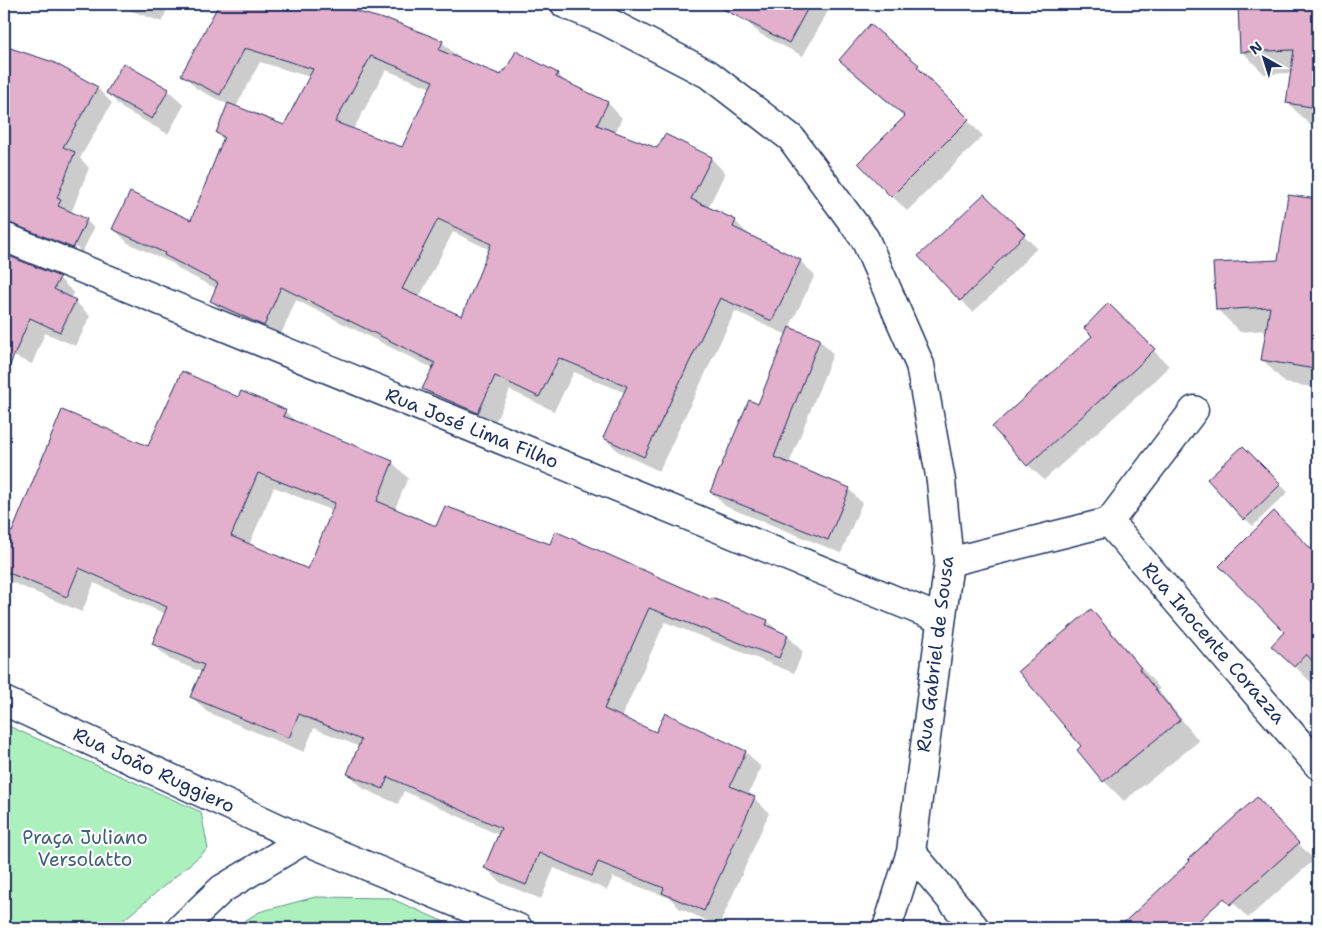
<svg xmlns="http://www.w3.org/2000/svg" width="1322" height="932" viewBox="0 0 1322 932" font-family="'Shantell Sans',sans-serif">
<rect width="100%" height="100%" fill="#fff"/>
<filter id="ink" filterUnits="userSpaceOnUse"><feTurbulence type="fractalNoise" baseFrequency=".02" numOctaves="2"/><feDisplacementMap in="SourceGraphic" scale="10" xChannelSelector="R" yChannelSelector="G"/><feConvolveMatrix kernelMatrix="1 2 1 2 8 2 1 2 1" color-interpolation-filters="sRGB"/></filter>
<g filter="url(#ink)">
<path fill="#acf1bd" stroke="#64908e" d="M4,724L201,812L208,849L114,928H4Z
M315,897L390,898L458,928H233L259,912Z"/>
<path fill="#0003" fill-rule="evenodd" d="M112,4H169L162,22Z
M220,4H340L339,8L442,42L457,56L456,58L502,77L506,73L517,52L558,74L567,84L608,103L622,118L615,133L658,150L711,158L725,173L708,208L735,221L750,236L800,261L815,275L789,328L820,340L833,354L789,464L849,489L862,503L841,553L725,506L712,492L759,405L787,335L735,311L659,471L619,452L604,438L626,393L574,372L554,411L510,390L493,427L438,404L424,389L434,369L296,300L279,339L226,316L212,301L217,289L180,270L174,264L128,243L114,229L191,221L224,140L217,133L229,105L197,89L183,74ZM260,62L310,77L284,126L236,107ZM386,70L431,88L402,149L353,130ZM453,232L490,250L462,317L419,298Z
M754,4H832L803,56L760,34L745,20Z
M1291,4H1318V126L1310,125L1287,102L1292,73L1264,74L1242,51L1239,7Z
M870,26L918,66L934,82L932,84L983,136L907,211L859,163L905,117L857,76L841,60Z
M4,48L53,63L97,88L112,103L80,158L89,168L71,213L86,220L94,228L81,255L29,234L21,226L35,198L4,185ZM29,229L79,249L78,252L29,232Z
M168,90L184,105L168,134L123,109L107,93Z
M984,196L1037,248L1004,282L1005,283L973,312L961,300Z
M1289,196L1318,201V388L1285,383L1263,360L1267,330L1240,332L1217,309L1279,261Z
M6,256L59,278L74,293L71,299L75,301L90,316L76,346L45,333L32,364L4,352V260Z
M1108,305L1169,366L1151,384L1044,480L1028,465Z
M238,399L285,411L298,424L392,462L408,478L395,509L437,528L712,602L768,621L780,633L788,636L803,652L794,673L665,622L621,718L657,733L666,715L746,752L761,767L748,795L754,798L769,813L719,926L679,908L670,898L613,877L607,890L554,868L541,899L501,883L486,868L499,835L404,791L398,804L364,789L348,773L360,747L314,728L304,752L207,712L192,697L202,672L169,659L153,644L166,614L94,583L82,612L4,579V535L12,533L148,447ZM274,487L333,511L308,571L249,545Z
M1243,448L1288,492L1253,526L1245,519Z
M1274,513L1318,558V571L1313,577L1318,582V689L1286,658V632Z
M1091,611L1111,631L1160,689L1158,690L1199,741L1124,801L1104,781L1083,747Z
M1257,799L1314,860L1248,918L1191,858Z
M1157,894L1187,928H1120Z
M1318,921V928H1310Z"/>
<path fill="#e2afcc" stroke="#1b2f5e" fill-rule="evenodd" d="M219,4H330L387,20L388,19L443,41L439,50L501,75L503,70L505,71L516,51L558,73L556,77L608,102L597,125L657,148L665,134L712,157L691,199L736,220L733,227L801,260L772,321L720,298L644,457L603,438L627,386L559,358L539,397L495,376L478,413L422,389L435,363L281,287L264,326L210,301L218,283L164,255L165,253L112,229L130,192L191,220L224,137L216,133L228,103L284,125L313,69L245,48L220,95L181,75ZM371,56L433,81L402,147L335,122ZM438,219L491,244L462,316L402,289Z
M713,4H810L789,43Z
M1270,4H1318V108L1286,103L1294,50L1240,52L1238,6Z
M870,24L919,65L917,67L969,119L891,197L858,163L905,116L839,60Z
M4,46L53,62L98,87L63,147L75,152L57,198L61,200L58,206L87,219L73,248L10,223L4,222Z
M123,63L169,89L152,119L106,93Z
M984,194L1025,234L992,268L993,269L960,301L918,256Z
M1288,195L1318,199V350L1315,369L1261,360L1270,307L1216,310L1213,263L1278,260Z
M4,254L60,277L54,289L76,300L60,332L30,318L4,379Z
M1108,303L1155,349L1136,368L1027,466L992,427L1092,336L1084,328Z
M789,327L820,339L774,457L850,488L828,540L710,492L749,400L758,404Z
M182,371L238,397L241,391L286,410L283,416L393,461L377,501L436,526L445,506L550,544L555,531L711,600L712,598L768,620L766,625L788,635L779,658L649,608L604,709L656,732L665,713L746,751L730,786L755,797L704,911L662,893L664,888L598,862L592,876L539,853L526,885L484,868L501,828L388,777L383,789L347,774L361,740L299,714L289,738L190,697L204,665L152,644L167,607L79,568L67,597L4,571V528L12,532L62,410L148,446ZM258,473L335,503L308,569L231,536Z
M1243,446L1281,484L1244,520L1207,479Z
M1274,511L1318,556V667L1306,654L1294,667L1271,646L1284,632L1219,566Z
M1091,609L1141,668L1139,669L1180,720L1103,782L1077,750L1081,746L1018,671Z
M1257,797L1299,843L1230,905L1224,898L1191,928H1118L1190,861L1188,859Z"/>
<g fill="none" stroke-linecap="round" stroke-linejoin="round">
<defs>
<path id="street" d="M565,4L606,21L708,74L791,138L865,239L920,365L941,481L949,562L911,852L887,928
M4,237L941,619
M1109,522L1194,410
M949,562L1109,522L1318,765
M4,701L304,840L518,928
M911,852L975,928
M181,928L222,889L304,840"/>
</defs>
<use href="#street" stroke="#1b2f5e" stroke-width="31"/>
<use href="#street" stroke="#fff" stroke-width="28"/>
</g>
</g>
<g text-anchor="middle" dominant-baseline="central" stroke-width="4.5" stroke-linejoin="round" paint-order="stroke">
<g font-size="19" fill="#1b2f5e" stroke="#fff">
<text transform="translate(472 428) rotate(22)">Rua José Lima Filho</text>
<text transform="translate(1214 643) rotate(49)">Rua Inocente Corazza</text>
<text transform="translate(935 654) rotate(-83)">Rua Gabriel de Sousa</text>
<text transform="translate(154 770) rotate(25)">Rua João Ruggiero</text>
</g>
<g font-size="19" fill="#3f6076" stroke="#fff">
<text x="85" y="837">Praça Juliano<tspan x="85" dy="22">Versolatto</tspan></text>
</g>
</g>
<rect width="1322" height="932" fill="none" stroke="#fff" stroke-width="20"/>
<rect x="10" y="10" width="1302" height="912" fill="none" stroke="#1b2f5e" stroke-width="2" filter="url(#ink)"/>
<g transform="translate(1264 58) rotate(321)" stroke="#ffffff" stroke-width="4" paint-order="stroke">
<path d="M0-4L9 19L0 12L-9 19Z" fill="#1b2f5e"/>
<text y="-8" font-size="14" font-weight="bold" text-anchor="middle" fill="#1b2f5e">N</text>
</g>
</svg>
